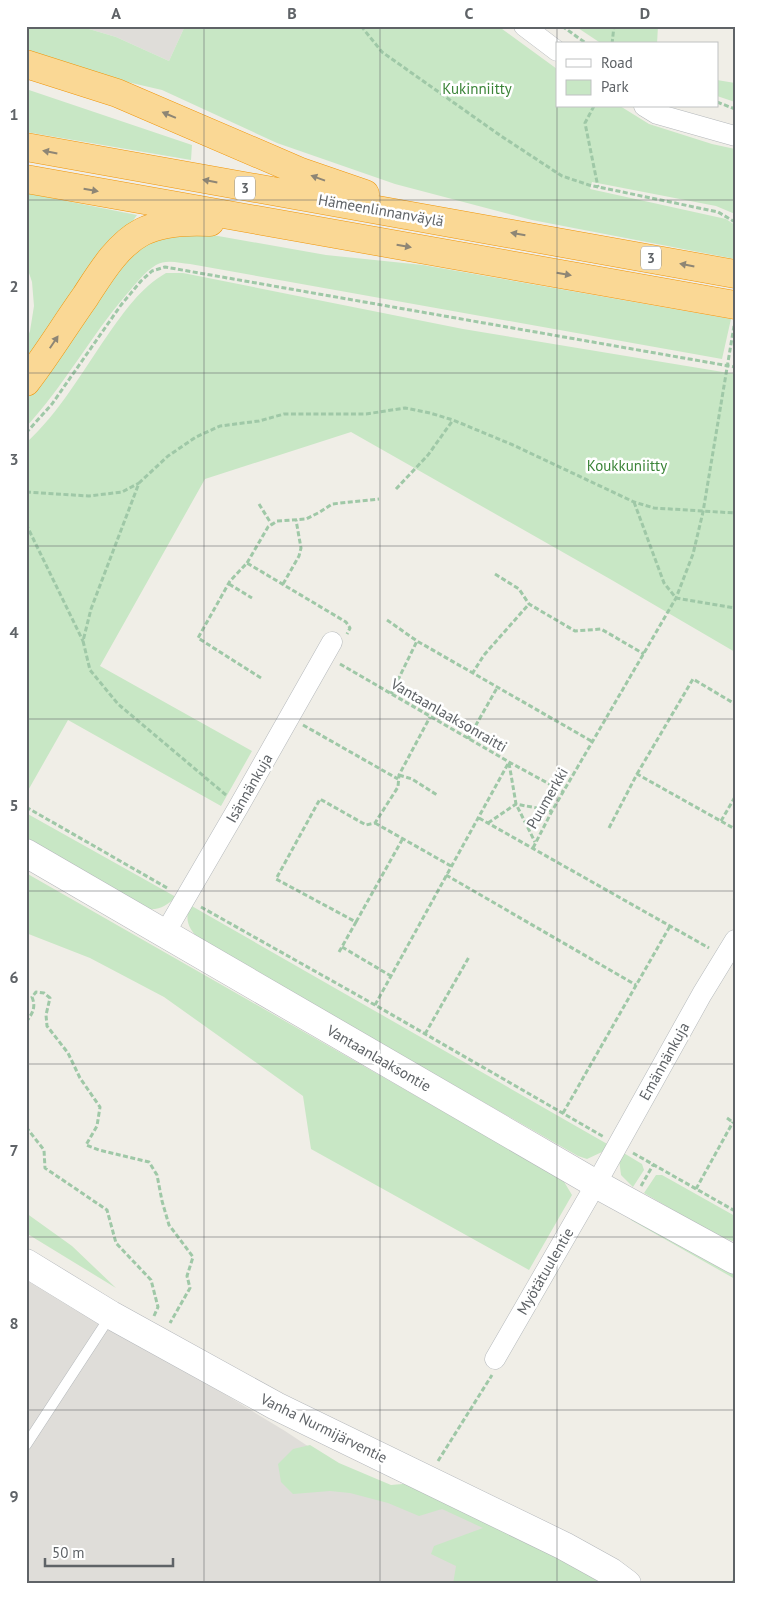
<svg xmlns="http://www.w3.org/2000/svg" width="761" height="1610" viewBox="0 0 761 1610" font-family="'PT Sans',sans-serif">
<rect width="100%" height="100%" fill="#f0eee7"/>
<path fill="#dfddd9" d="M79,26H185L169,61L116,37Z
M26,1280L75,1310L110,1327L193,1375L285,1431L341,1468L379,1487L420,1488L595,1584H26Z"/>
<path fill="#c8e7c5" d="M26,26H79L116,37L169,61L185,26H498L557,69V106H620L649,124L712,144L735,149V214L716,206L592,182L590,189L726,219L735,225V259L532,220L395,184L277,143L162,90L110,78L26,52Z
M575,26H658L657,44H602Z
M717,80L735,83V102L717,96Z
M26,89L192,145L191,160L26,132Z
M26,193L137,215L26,370V341L30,331L34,306L32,282L26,264Z
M190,231L326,255L423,265L731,319L722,359L190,264C179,263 166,259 156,265C144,272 135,285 126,295C90,337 64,386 26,427V401L109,280L145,243Z
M166,273H183L463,329L735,374V652L610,579L351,432L205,479L100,666L252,751L221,806L68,720L26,794V443C59,413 82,372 107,336C124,312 140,288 166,273Z
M26,813L176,897C167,905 161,910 148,909L44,850L26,838Z
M26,873L563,1180L572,1195L529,1270L311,1149L303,1096L164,997L90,958L26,933Z
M190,905L609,1145L602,1152L587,1159L578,1156L200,940C189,929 184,921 190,905Z
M622,1152L642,1164L644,1170L633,1187L621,1175L619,1159Z
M656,1175H662L735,1216V1242L714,1234L644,1193Z
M26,1213L72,1246L116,1288L26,1233Z
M633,1216L735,1273V1279L631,1220Z
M310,1445L339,1463L391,1485L414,1483L598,1578L595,1584H453L456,1566L431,1554L434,1546L483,1528L442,1509L419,1516L388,1503L350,1493L330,1491L293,1494L281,1482L278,1464L293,1449Z"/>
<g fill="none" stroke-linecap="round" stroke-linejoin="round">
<defs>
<path id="lane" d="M26,1445L111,1315"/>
<path id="street" d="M524,26L557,51
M644,106L657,114L735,136
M165,933L239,806L332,642
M495,1359L596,1184L702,994L735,940"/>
<path id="secondary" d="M26,853L596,1184L735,1260
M26,1263L111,1315L276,1406L564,1546L611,1572L627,1584"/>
<path id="highway" d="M26,64L117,93L301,172L365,194
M26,147C262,191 499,230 735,274
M26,179L735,305
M26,382C47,355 65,325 85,297C100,274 117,245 142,232C161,222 189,221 210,222"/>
</defs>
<use href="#lane" stroke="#b4b8bb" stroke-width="11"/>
<use href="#street" stroke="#b4b8bb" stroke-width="21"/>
<use href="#secondary" stroke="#b4b7bb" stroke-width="29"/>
<use href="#highway" stroke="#f09508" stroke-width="29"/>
<path stroke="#9fc8a7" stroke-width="3" stroke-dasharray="5 2.5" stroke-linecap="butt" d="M361,26L382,52L501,136L562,176L589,185L718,212L735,222
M562,26L587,44
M612,44L614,26
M717,102L735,109
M594,106L585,123L598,187
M26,433L52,404L121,305L141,281L152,271L165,267L735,367
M396,489L428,455L453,420
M26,492L89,496L122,492L139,483
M634,502L664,583L676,598L735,608
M259,504L272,525
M26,524L83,641
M247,563L268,527L277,521L306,519L320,512L332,504L379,499
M495,574L519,589L529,604L575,631L601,629L644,654
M229,584L252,598
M283,584L299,556L301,548L296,520
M387,620L417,641L593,742
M340,664L509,762L564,792
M472,674L484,655L529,604
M261,678L198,638L230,581L247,563L346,622L350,628L347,634
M391,694L417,641
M303,725L398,779
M468,739L497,688
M509,763L516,804L535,842
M637,774L693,679L735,704
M399,775L412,779L437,795
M226,795L118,704L90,670L83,641L91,609L139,483L168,456L196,437L220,426L259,421L284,414H366L405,408L430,413L453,420L513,445L634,502L654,508L735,513
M26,807L169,889
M479,818L709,948
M721,821L735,797
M375,823L451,866
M488,823L516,804L552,811
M609,828L637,774L735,829
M533,848L552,811L676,598L693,554L703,512L734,326
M446,875L636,985
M734,900L735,898
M201,907L375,1005L604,1137
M356,922L402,840
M342,947L391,976
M339,952L356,922L276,879L320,799L366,825L375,823L398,787L399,775L430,717
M375,1005L509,762
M26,1022C33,1013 36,1007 32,997L36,992L44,993L50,998L46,1015L47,1026L68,1053L80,1078L100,1107L97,1126L86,1145L99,1150L149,1162L157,1175L162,1201L169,1225L193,1257L187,1276L190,1288L170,1323
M425,1034L469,957
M563,1113L670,926
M727,1118L734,1123
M26,1127L44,1150L45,1168L107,1210L116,1243L151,1280L158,1307L154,1316
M633,1153L735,1211
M641,1186L653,1165
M696,1189L733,1122
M438,1461L492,1375
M732,1584L735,1579"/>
<use href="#lane" stroke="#fff" stroke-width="10"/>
<use href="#street" stroke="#fff" stroke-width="20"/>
<use href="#secondary" stroke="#fff" stroke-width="28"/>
<use href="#highway" stroke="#fad895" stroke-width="28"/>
</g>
<defs><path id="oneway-solid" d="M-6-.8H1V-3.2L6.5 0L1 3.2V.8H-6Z" transform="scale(1.25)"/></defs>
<g fill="#8e8675">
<use href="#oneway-solid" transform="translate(169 115) rotate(-157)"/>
<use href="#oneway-solid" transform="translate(50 152) rotate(-169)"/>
<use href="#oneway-solid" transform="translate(318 178) rotate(-160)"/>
<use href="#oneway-solid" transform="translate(210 181) rotate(-169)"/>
<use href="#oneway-solid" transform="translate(91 190) rotate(10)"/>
<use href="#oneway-solid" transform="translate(518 234) rotate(-170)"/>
<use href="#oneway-solid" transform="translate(404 246) rotate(10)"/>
<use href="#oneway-solid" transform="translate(687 265) rotate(-169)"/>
<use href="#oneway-solid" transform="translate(564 274) rotate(10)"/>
<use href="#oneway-solid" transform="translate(54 342) rotate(-56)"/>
</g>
<path fill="none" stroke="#5f6367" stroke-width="1" stroke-opacity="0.55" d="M204,26V1584M380,26V1584M557,26V1584M26,200H735M26,373H735M26,546H735M26,719H735M26,891H735M26,1064H735M26,1237H735M26,1410H735"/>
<g text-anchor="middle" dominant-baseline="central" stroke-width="5" stroke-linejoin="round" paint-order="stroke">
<g fill="#fff" stroke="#8f9295" stroke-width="1">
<rect x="235" y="176.5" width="20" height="23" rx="4"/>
<rect x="641" y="246.5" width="20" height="23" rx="4"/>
</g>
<g font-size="14" font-weight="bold" fill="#5f6367">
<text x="245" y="188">3</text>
<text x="651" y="258">3</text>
</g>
<g font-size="15" fill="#3b8438" stroke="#fff">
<text x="477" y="88">Kukinniitty</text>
<text x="627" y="465">Koukkuniitty</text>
</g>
<g font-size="15" fill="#5f6367" stroke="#fff">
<text transform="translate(381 210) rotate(10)">Hämeenlinnanväylä</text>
<text transform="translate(449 715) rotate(30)">Vantaanlaaksonraitti</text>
<text transform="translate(249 788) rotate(-60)">Isännänkuja</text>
<text transform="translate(547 798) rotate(-60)">Puumerkki</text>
<text transform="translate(379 1058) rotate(30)">Vantaanlaaksontie</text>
<text transform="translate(664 1061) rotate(-61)">Emännänkuja</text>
<text transform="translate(545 1271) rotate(-60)">Myötätuulentie</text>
<text transform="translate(324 1428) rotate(26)">Vanha Nurmijärventie</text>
</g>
</g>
<rect width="761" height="1610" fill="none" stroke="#ffffff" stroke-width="55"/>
<rect x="556" y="42" width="162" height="65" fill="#ffffff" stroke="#bfc1c2"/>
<rect x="566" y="59" width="25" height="8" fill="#ffffff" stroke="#bfc1c2"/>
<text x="601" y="68" font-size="15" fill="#5f6367">Road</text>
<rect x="566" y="80" width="25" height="15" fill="#c8e7c5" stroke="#bfc1c2"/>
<text x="601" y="92" font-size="15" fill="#5f6367">Park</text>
<path d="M45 1558v8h128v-8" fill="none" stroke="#5f6367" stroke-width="2.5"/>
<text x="52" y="1558" font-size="15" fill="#5f6367" stroke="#ffffff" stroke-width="4" paint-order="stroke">50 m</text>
<rect x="28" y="28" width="706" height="1554" fill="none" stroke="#5f6367" stroke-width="2"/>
<g font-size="16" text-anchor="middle" font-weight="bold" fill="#5f6367">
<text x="116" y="19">A</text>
<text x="292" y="19">B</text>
<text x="469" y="19">C</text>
<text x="645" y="19">D</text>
<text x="14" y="120">1</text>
<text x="14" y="292">2</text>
<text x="14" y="465">3</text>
<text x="14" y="638">4</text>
<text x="14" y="811">5</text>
<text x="14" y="983">6</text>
<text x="14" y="1156">7</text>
<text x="14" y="1329">8</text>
<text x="14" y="1502">9</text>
</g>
</svg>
